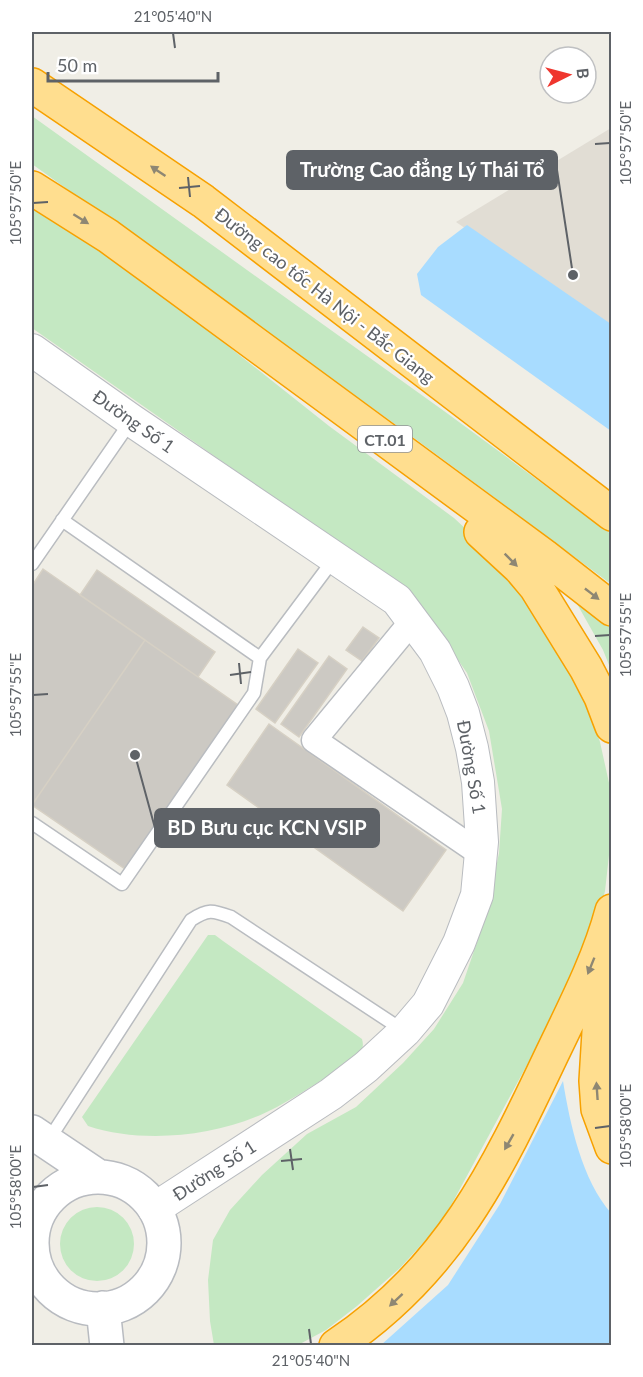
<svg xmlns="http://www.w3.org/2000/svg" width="643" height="1377" viewBox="0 0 643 1377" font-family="Lato,sans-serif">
<rect width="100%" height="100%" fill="#f0eee6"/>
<path fill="#e1ddd4" d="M611,128V328L456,222Z"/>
<path fill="#c4e8c2" d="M32,116L444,411L611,534V584L406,432L32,164Z
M32,199L117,258L329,426L454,518L482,544L511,575L581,682L600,742L611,792V837L605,891L598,919L535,1050L442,1222L400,1268L357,1306L326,1330L298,1345H214L210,1321L208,1280L213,1240L230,1210L262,1175L307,1134L356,1107L403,1063L434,1029L463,983L486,916L499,853L502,809L489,731L467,673L431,621L334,540L32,328Z
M554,563L611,608V670L603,650Z
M208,935H215L223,941L362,1039C365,1050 360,1054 352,1061C327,1076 303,1093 277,1107C223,1136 146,1145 88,1126L82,1117Z
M60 1244a37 37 0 1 1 74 0a37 37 0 1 1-74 0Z"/>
<path fill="#a8dcff" d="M467,225L611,324V431L421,295L417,274L438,247Z
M563,1081C570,1124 582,1180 611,1213V1343L605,1346L381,1345L448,1285L500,1204Z"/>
<path fill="#ccc9c3" stroke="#d6d0c4" stroke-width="1.5" d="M43,569L145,640L32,805V586Z
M97,570L215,652L198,677L80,595Z
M363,627L379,638L362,661L346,650Z
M145,640L238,705L125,869L32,805Z
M298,649L318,663L275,723L256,709Z
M329,656L347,669L299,737L281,724Z
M269,724L446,850L403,911L227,785Z"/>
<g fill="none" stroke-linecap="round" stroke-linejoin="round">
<defs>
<path id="service" d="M62,520L260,658
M32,564L131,421
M32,823L122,884L254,693L260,658L334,559
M48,1141L191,920C208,909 212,910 231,917L404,1031"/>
<path id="minor" d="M413,620L314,740L481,854"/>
<path id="tertiary" d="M32,350L131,420L397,600L435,651L453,687L463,713L472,748L478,782L482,842L477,895L459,943L428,1004L405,1031L366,1067L331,1094L154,1209"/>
<path id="secondary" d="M32,1132L99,1177
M32 1243a66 66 0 1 1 132 0a66 66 0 1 1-132 0Z
M103,1308L107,1346"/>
<path id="motorway" d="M32,85L203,201L612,514
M32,188L108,236L156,271L544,556L612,609
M481,532L520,568L536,587L586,668L601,697L612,726
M612,986L600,1016L596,1081L598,1109L612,1147
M336,1346C449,1271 496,1172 552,1054C574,1008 599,960 612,911"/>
</defs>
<use href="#service" stroke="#b9bcc0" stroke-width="15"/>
<use href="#minor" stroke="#b9bcc0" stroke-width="27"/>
<use href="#tertiary" stroke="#b9bcc0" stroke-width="34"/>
<use href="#secondary" stroke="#b8bbc0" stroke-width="36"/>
<use href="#motorway" stroke="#f7a100" stroke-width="36"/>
<use href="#service" stroke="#fff" stroke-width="12"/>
<use href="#minor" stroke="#fff" stroke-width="24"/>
<use href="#tertiary" stroke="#fff" stroke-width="32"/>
<use href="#secondary" stroke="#fff" stroke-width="33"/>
<use href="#motorway" stroke="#ffde8f" stroke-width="33"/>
</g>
<defs><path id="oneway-solid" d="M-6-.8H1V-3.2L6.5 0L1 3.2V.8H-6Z" transform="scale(1.5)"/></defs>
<g fill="#8e8773">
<use href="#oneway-solid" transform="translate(158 171) rotate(-146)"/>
<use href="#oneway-solid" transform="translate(81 219) rotate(32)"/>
<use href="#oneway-solid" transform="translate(511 560) rotate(45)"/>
<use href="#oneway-solid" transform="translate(592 594) rotate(38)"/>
<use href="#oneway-solid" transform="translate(591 966) rotate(112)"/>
<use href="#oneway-solid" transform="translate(597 1091) rotate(-94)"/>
<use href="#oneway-solid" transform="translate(509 1142) rotate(120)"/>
<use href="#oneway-solid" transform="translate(396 1300) rotate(137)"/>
</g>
<path fill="none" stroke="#5e6267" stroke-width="2" d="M173,33L175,48M595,144L610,143M188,177L190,197M179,188L200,186M33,203L48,202M595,636L610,635M239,663L241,684M230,675L251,672M33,695L48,694M595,1128L610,1126M290,1149L293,1170M281,1161L302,1159M33,1187L48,1185M309,1329L311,1344"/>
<g text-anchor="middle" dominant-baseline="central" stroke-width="4.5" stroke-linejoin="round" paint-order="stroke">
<rect fill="#fff" stroke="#8e9195" stroke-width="1.5" x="358" y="426" width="54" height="26" rx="4.5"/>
<g font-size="16" font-weight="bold" fill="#5e6267">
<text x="385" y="439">CT.01</text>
</g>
<g font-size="18" fill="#5e6267" stroke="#fff">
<text transform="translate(325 295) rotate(38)">Đường cao tốc Hà Nội - Bắc Giang</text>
<text transform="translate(134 421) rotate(35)">Đường Số 1</text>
<text transform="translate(472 767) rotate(80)">Đường Số 1</text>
<text transform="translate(214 1170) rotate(-33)">Đường Số 1</text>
</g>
</g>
<path fill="none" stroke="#5e6267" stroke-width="2" d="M573 275L557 170M135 755L155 828"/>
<g fill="#5e6267" stroke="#fff" stroke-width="2">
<circle cx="573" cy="275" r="6"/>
<circle cx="135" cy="755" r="6"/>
</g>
<g fill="#5e6267" stroke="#5e6267" stroke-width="2">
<rect x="287" y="151" width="270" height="38" rx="6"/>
<rect x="155" y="809" width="224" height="38" rx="6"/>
</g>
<g font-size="20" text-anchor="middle" font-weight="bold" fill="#fff">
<text x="422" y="177">Trường Cao đẳng Lý Thái Tổ</text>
<text x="267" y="835">BD Bưu cục KCN VSIP</text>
</g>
<rect width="643" height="1377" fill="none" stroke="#ffffff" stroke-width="66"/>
<g transform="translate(568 75) rotate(84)"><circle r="28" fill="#ffffff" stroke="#bfc0c2" stroke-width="1.5"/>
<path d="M0-4.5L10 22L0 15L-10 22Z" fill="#ef362e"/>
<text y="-9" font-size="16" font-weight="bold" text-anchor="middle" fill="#5e6267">B</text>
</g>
<path d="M48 72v9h170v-9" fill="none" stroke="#5e6267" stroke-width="3"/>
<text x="57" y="72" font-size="18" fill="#5e6267" stroke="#ffffff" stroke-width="4.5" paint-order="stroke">50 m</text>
<rect x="33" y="33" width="577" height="1311" fill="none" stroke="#5e6267" stroke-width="2"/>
<g font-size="15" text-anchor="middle" fill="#5e6267">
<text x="173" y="22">21°05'40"N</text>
<text transform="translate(626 143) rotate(-90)" y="5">105°57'50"E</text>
<text transform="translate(16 203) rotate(-90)" y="5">105°57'50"E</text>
<text transform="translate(626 635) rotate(-90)" y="5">105°57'55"E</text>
<text transform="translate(16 695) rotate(-90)" y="5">105°57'55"E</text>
<text transform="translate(626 1126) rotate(-90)" y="5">105°58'00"E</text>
<text transform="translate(16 1187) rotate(-90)" y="5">105°58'00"E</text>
<text x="311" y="1366">21°05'40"N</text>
</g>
</svg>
